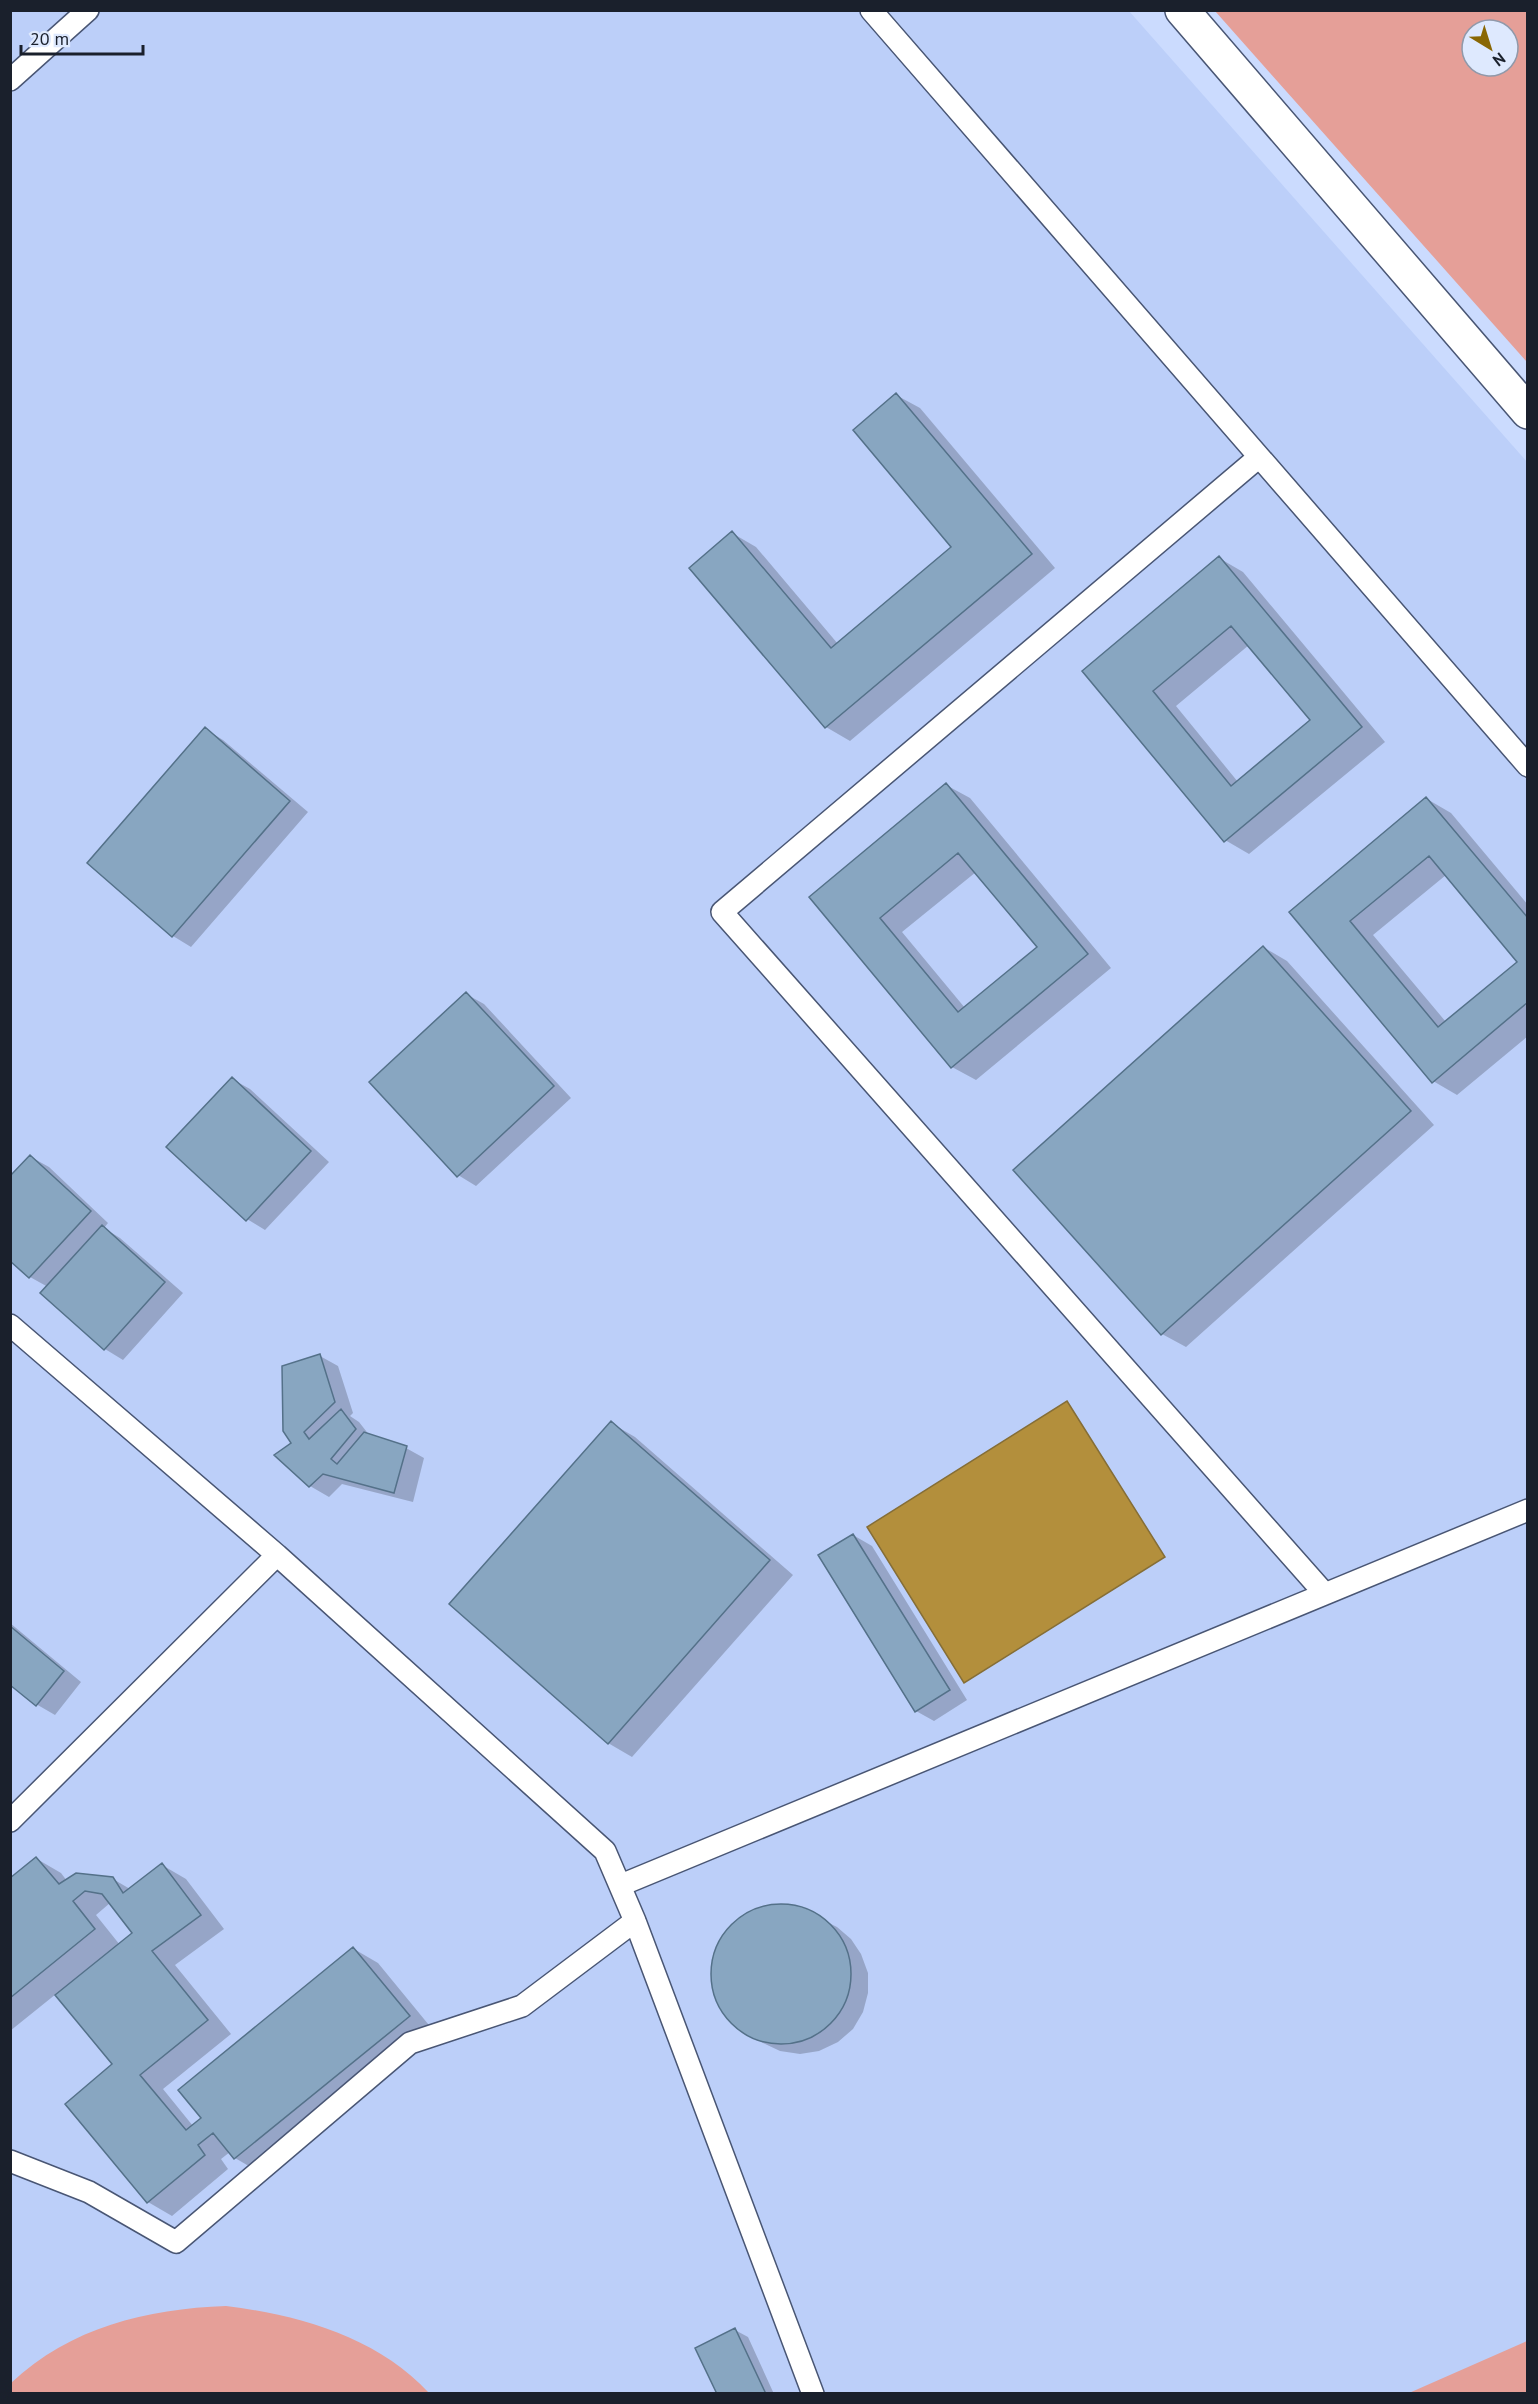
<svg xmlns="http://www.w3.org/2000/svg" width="1538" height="2404" viewBox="0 0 1538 2404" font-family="'PT Sans',sans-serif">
<rect width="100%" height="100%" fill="#cbdbfe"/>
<path fill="#bccff9" d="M11,11H1129L1527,462V2393L11,2394Z"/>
<path fill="#e59f98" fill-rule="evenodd" d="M1215,11H1527V362ZM1472,30H1508V66H1472Z
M226,2306C299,2315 377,2337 429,2393H11V2383C71,2327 146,2309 226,2306Z
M1527,2341V2393H1409Z"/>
<path fill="#b38f3c" stroke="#856e37" stroke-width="1.5" d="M1067,1401L1165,1557L964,1683L867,1527Z"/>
<path fill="#0003" fill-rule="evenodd" d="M896,395L920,408L1055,568L850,741L826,727L732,533L756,547L838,644L953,547Z
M1219,558L1243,572L1385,742L1249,854L1225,840L1084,671ZM1249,645L1312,721L1238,782L1176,706Z
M205,729L223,740L308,812L191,947L173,936L89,863Z
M946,785L970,798L1111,968L976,1080L952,1067L811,898ZM976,872L1039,947L965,1008L902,932Z
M1427,799L1451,813L1528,905V1036L1457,1095L1433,1081L1291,912ZM1446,875L1519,962L1446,1022L1373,935Z
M1263,947L1287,961L1434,1125L1186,1347L1162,1334Z
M466,994L484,1004L571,1098L476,1186L458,1175Z
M232,1079L250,1089L329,1162L265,1230L247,1219Z
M31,1157L49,1167L108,1223L104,1228L120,1238L183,1293L123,1360L105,1349L48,1287L30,1277Z
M320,1356L338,1366L353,1413L350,1416L359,1422L370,1436L406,1448L424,1458L413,1502L342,1484L329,1497L310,1486L277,1455L293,1444Z
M611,1423L635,1437L793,1575L632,1757L608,1743Z
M853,1535L872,1546L967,1700L934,1721L916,1711Z
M10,1623L81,1682L55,1715L36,1704L10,1683Z
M37,1859L61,1873L67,1881L113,1879L130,1889L162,1865L186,1879L224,1929L175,1965L231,2034L163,2089L193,2126L203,2119L354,1949L378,1963L433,2030L259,2172L235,2158L230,2152L221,2159L228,2169L172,2216L148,2202L114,2065L56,1994L10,2031V1880ZM110,1903L134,1933L120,1945L96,1915Z
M783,1906L801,1909L837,1927L851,1939L861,1954L868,1973V1993L863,2012L853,2029L838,2042L819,2051L800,2054L780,2051L761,2042L742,2031L727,2017L717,1999L712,1980L714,1959L721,1940L733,1926L748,1915L765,1908Z
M735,2330L748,2337L774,2394H719Z"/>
<path fill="#88a6c1" stroke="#547189" stroke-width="1.5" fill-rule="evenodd" d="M896,393L1032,554L825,728L689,568L732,531L831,648L951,547L853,430Z
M1219,556L1362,727L1224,842L1082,671ZM1231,626L1310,720L1231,786L1153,691Z
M205,727L290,801L172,937L87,863Z
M946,783L1088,954L951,1068L809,897ZM958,853L1037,947L958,1012L880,918Z
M1426,797L1528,918V1002L1432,1083L1289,912ZM1429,856L1517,962L1438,1027L1350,921Z
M1263,946L1411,1111L1161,1335L1013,1170Z
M466,992L554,1086L457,1177L369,1082Z
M232,1077L311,1151L246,1221L166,1147Z
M30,1155L91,1211L29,1278L10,1261V1176Z
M102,1225L165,1282L104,1350L40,1293Z
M320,1354L335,1402L304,1432L309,1439L341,1409L356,1429L331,1459L337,1464L364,1432L407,1446L394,1493L323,1474L309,1487L274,1455L291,1443L283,1431L282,1366Z
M611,1421L770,1560L608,1744L449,1604Z
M853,1534L950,1690L915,1712L818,1555Z
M10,1626L64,1671L36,1706L10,1685Z
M36,1857L59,1884L76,1873L113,1877L123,1893L162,1863L201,1915L152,1951L208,2020L140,2075L186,2130L201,2118L178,2090L353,1947L410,2016L234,2159L213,2133L198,2145L205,2155L147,2203L65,2104L112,2064L55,1995L132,1933L102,1894L85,1891L73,1901L95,1929L10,1998V1878Z
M711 1974a70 70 0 1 1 140 0a70 70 0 1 1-140 0Z
M735,2328L766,2394H717L695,2348Z"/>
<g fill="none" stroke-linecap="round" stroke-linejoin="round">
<defs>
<path id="lane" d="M871,10L1528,766
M10,80L88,10
M1259,457L722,912L1325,1594
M10,1325L277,1555L605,1851L635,1921L813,2394
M10,1821L277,1555
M621,1885L1528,1510
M10,2161L89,2192L176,2242L410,2043L522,2006L635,1921"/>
<path id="secondary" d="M1182,10L1528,412"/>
</defs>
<use href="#lane" stroke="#495674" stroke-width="24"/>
<use href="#secondary" stroke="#495674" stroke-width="36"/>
<use href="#lane" stroke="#fff" stroke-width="21"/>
<use href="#secondary" stroke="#fff" stroke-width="33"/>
</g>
<rect width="1538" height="2404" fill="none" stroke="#1a202c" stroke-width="24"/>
<g transform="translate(1490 48) rotate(142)"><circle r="28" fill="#dee9fe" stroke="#9099aa" stroke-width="1.5"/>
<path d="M0-4.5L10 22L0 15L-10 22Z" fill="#896704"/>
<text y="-9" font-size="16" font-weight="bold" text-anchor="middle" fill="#1a202c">N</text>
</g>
<path d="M21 45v9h122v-9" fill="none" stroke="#1a202c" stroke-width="3"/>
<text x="30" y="45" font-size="18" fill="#1a202c" stroke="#dee9fe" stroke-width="4.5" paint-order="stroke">20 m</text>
</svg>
